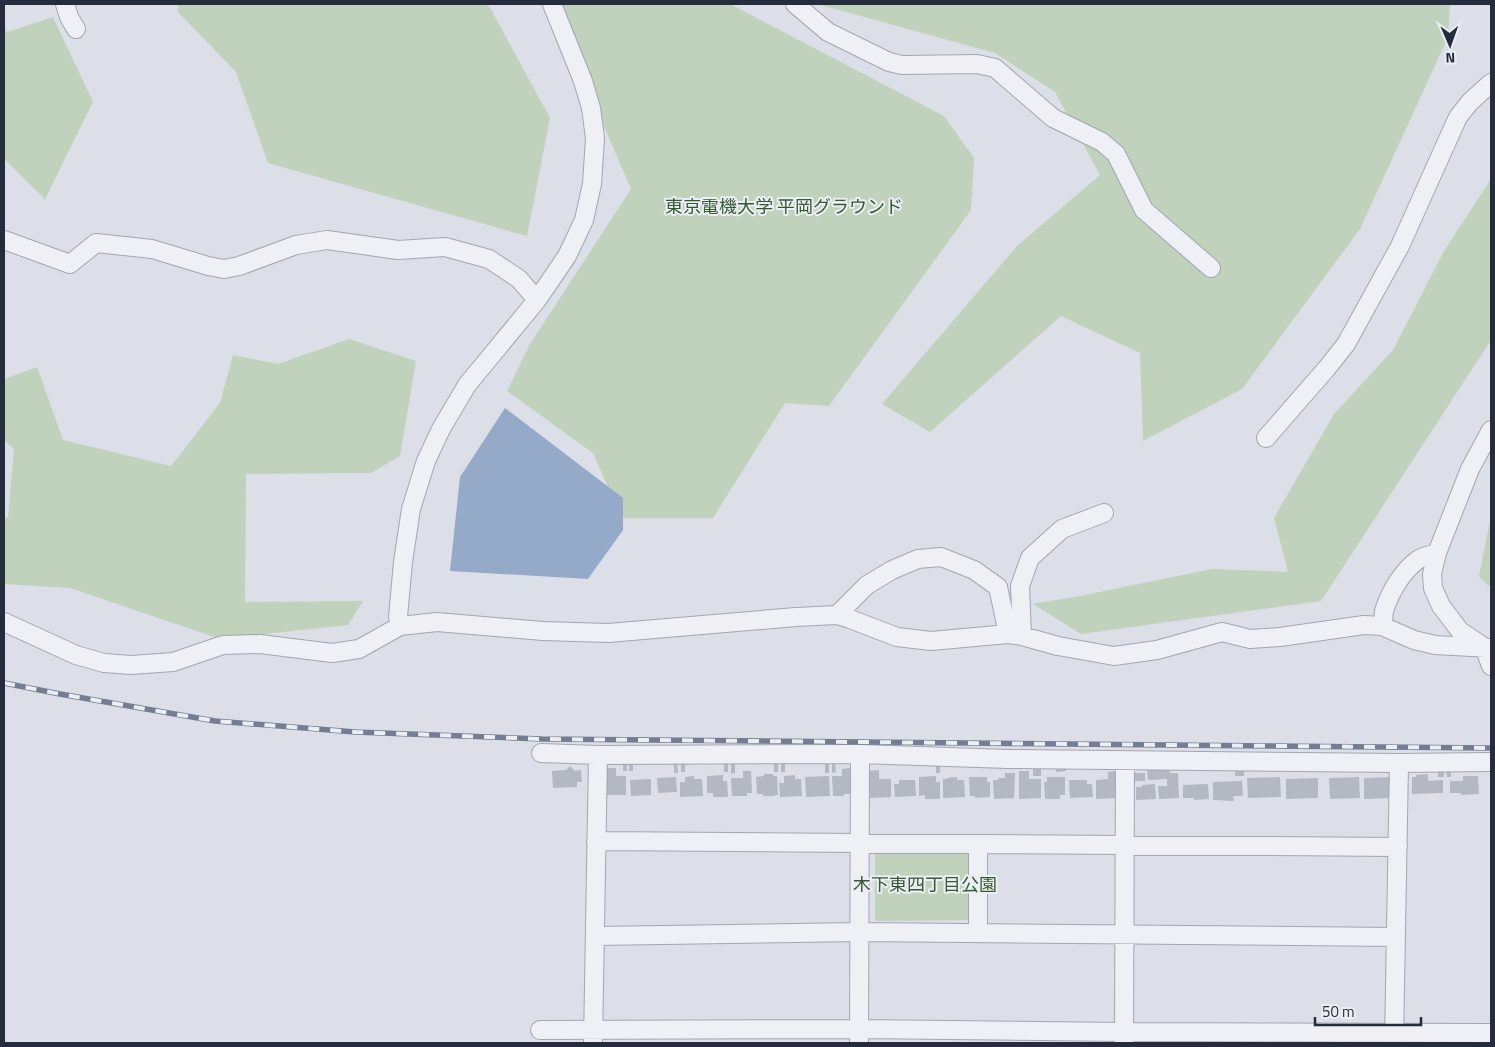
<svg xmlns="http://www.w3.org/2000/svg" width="1495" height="1047" viewBox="0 0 1495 1047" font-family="'Titillium Web','Noto Sans JP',sans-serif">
<rect width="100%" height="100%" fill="#dcdfe7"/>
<path fill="#c0d1bc" d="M178,4H488L550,118L527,236L268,163L236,72L178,12Z
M551,4H730L944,116L974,158L971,210L829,406L785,403L713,518H622L593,453L507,391L530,344L631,189Z
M817,4H1450L1448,37L1360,229L1242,389L1143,441L1140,353L1061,316L930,432L882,404L1017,246L1100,175L1055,92L995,53Z
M53,17L93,102L45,199L4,159V28L7,32Z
M1491,179V340L1321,601L1081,634L1033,604L1080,596L1212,569L1288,572L1274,518L1334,414L1393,350L1444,251Z
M349,339L416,361L400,456L371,473L246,474L245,602L363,601L348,625L220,639L70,588L4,584V518L8,517L14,449L4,440V379L37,367L63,440L171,466L220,403L233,355L278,364Z
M1491,516V588L1479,576Z
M875,848L976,849L974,920L875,921Z"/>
<path fill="#95aac9" d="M505,408L623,498V530L588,579L450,571L460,477Z"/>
<path fill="#b3b8c3" d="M629,761H633V771H629Z
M623,762H627V771H623Z
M774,762L778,763V772H774Z
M781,762H785V772H781Z
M674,763H677L678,773H674Z
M681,763H685V772H681Z
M724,763H728V772H724Z
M825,763L829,764V773H825Z
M832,763H835L836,772L832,773Z
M731,764H735V773L731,774Z
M936,764H940V773H936Z
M1033,765H1041V776H1033Z
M1066,765V771L1056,772V766Z
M570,766L575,771L581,770L582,782H577V787L553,788L552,771L566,770Z
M1155,767H1170V773H1178L1179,798L1159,799L1158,786H1167V779L1148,780L1147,770H1155Z
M1235,767H1244V776H1235Z
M606,768H616V776H626V795H607Z
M850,768V794H844V796H833L832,776H842V769Z
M1444,768V777H1438V769Z
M1446,768H1451V777H1447Z
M879,770V779H891V797L870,798L869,771Z
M743,771H751L752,793H747V796H732L731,778H743Z
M1019,771H1029V779H1041V798L1019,799Z
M1116,771L1117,798L1096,799V780L1108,779V772Z
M1005,773H1015L1014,798L994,799L993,780H998V778H1005Z
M1135,773H1145V781H1135Z
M764,774H773V776H777L778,795H775V796H763V794H757L756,777L764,776Z
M1428,774V781L1443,780V793L1412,794V777H1416V775Z
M723,775V781H727L728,797H713V793H707V776Z
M795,775V779H801L802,796L780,797L779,783H784V776Z
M694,776V779H702L703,796L680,797V782H685V777Z
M829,776L830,796L806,797L805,777Z
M936,776V782H940V799H925V795L919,796V777Z
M1463,776H1478L1479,794L1461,795V793H1450V781H1463Z
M676,777L677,792L658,793L657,778Z
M957,777V780H964L965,797L943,798V779H947V778Z
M969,777H987V782H990V797L975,798V796H970Z
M1047,777H1065V795H1060V799H1045L1044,782H1047Z
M1280,777L1281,797L1248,798L1247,778Z
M1359,777L1360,798L1330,799L1329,778Z
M1391,777L1392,798L1364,799V778Z
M1318,778V798L1286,799V779Z
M651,779V795L631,796L630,780Z
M899,780H915L916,796L895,797L894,784H899Z
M1069,780H1087V784H1092L1093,797L1070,798Z
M1242,781L1243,796H1233L1234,801L1213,800V782Z
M1155,784L1156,799L1136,800V787H1142V785Z
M1208,784L1209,799L1194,800V798H1183V785Z"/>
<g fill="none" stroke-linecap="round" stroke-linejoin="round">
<defs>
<path id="minor" d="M65,4L69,17L76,29
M795,4L828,32L889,62L902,65L977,64L995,68L1053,118L1102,142L1116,154L1144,210L1211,268
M4,240L70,264L96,243L152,249L208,266L224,269L239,266L296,245L327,240L398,250L445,247L489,259L519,279L537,300
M1491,430L1470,469L1437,553L1432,574L1433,588L1441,606L1460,631L1484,647L1491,666
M1266,438L1327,368L1346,344L1400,246L1458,117L1470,102L1491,83
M837,615L867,585L892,570L918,559L941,557L974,570L998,587L1008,634
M4,622L76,655L104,663L131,665L173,662L223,645L260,644L332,653L359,649L400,626L437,622L543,631L608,633L796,617L837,615L850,619L897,637L931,641L1008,634L1022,636L1058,646L1114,656L1157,650L1222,632L1250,639L1280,637L1364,625L1382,626L1414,640L1435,645L1491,648
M400,626L398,617L403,562L411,509L426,461L441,429L467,385L537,300L567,256L584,220L592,184L595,138L591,108L583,81L552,4
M1382,626C1384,621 1383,616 1384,611C1390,592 1402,571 1419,559C1424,556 1432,555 1437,553
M1022,636L1020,586L1030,558L1062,529L1104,513
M541,753L598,755L860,754L1008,759L1399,763L1491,762
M596,841L1398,847
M978,933V844
M595,936L859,932L1396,937
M540,1030L859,1029L1124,1032L1491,1033
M593,1043L598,755
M859,1043L860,754
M1124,1043L1125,760
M1394,1043L1399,763"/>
</defs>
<use href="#minor" stroke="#a1a6b1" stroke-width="20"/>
<use href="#minor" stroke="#eef0f5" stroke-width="18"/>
<defs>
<path id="rail" d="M4,683L60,694L215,721L355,732L542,739L1491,748"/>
</defs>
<use href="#rail" stroke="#757d91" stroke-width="5.5"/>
<use href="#rail" stroke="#ebeef4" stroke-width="4" stroke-dasharray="11" stroke-linecap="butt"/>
</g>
<g text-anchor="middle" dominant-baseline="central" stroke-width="4" stroke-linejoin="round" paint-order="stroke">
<g font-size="18" fill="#365932" stroke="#ebeef4">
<text x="784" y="206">東京電機大学 平岡グラウンド</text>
<text x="925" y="884">木下東四丁目公園</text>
</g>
</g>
<rect width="1495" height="1047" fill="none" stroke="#252c3d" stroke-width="10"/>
<g transform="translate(1450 45) rotate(178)" stroke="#ebeef4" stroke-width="4" paint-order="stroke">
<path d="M0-4L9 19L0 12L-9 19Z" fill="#252c3d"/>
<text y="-8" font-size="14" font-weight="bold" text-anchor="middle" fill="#252c3d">N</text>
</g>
<path d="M1315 1017v8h106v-8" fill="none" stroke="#252c3d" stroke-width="2.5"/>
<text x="1322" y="1017" font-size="15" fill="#252c3d" stroke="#ebeef4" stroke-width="4" paint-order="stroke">50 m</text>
</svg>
